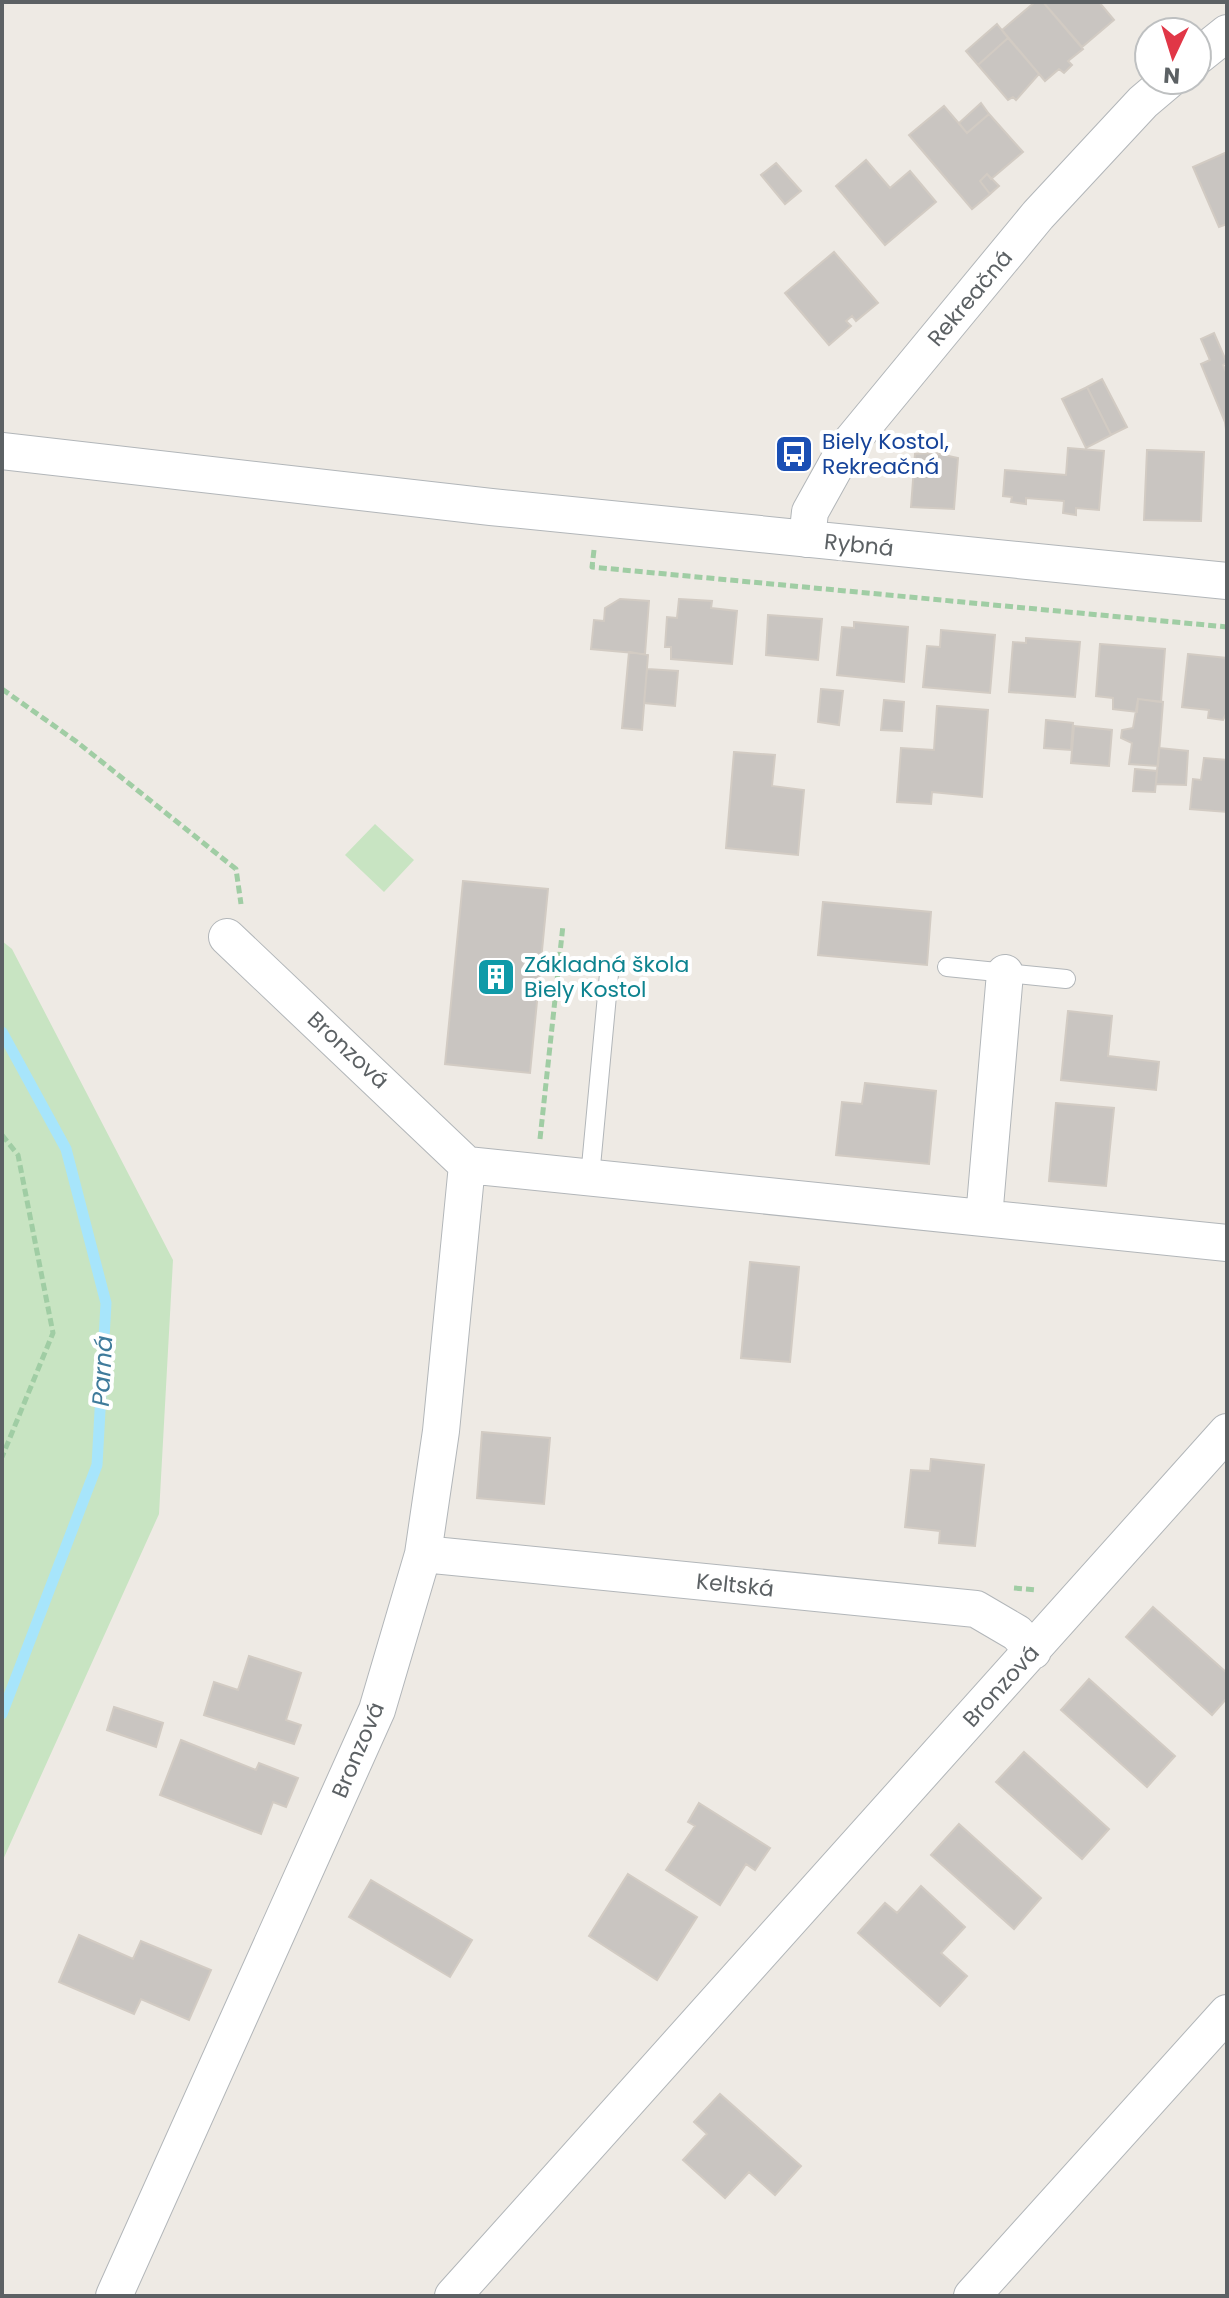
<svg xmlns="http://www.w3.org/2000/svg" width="1229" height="2298" viewBox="0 0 1229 2298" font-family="Poppins,sans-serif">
<rect width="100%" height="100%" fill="#eeeae4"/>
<path fill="#c8e4c2" d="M375,824L414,860L384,892L345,855Z
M2,941L12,949L173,1260L159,1514L2,1862Z"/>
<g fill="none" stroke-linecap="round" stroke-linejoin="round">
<path stroke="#a7e5fb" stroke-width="11" d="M2,1032L66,1149L106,1303L97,1465L2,1714"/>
</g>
<path fill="#c9c5c1" stroke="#d2cbc3" stroke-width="2" d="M1035,2H1043L1083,49L1068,61L1072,65L1064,73L1059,69L1045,81L1002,30Z
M1043,2H1099L1114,20L1082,47Z
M997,24L1008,38L978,65L966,51Z
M1008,38L1039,74L1016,100L1013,97L1008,100L978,65Z
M981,103L989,114L967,133L959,123Z
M944,106L967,133L989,114L1023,152L991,179L987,174L980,181L990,194L972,209L909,135Z
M1227,152V224L1219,227L1193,167Z
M866,160L890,188L910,171L936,202L885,245L836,186Z
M776,163L801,191L785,204L761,175Z
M987,174L999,186L990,194L980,181Z
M834,252L878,303L856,321L852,316L846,321L851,326L829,345L785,293Z
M1214,333L1227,363L1223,365L1227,374V436L1225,422L1201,364L1210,360L1201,339Z
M1102,379L1127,427L1111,435L1087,387Z
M1087,387L1111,435L1086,448L1062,399Z
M1068,448L1104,451L1099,510L1076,508V515L1063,513L1064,501L1026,498V504L1011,502L1012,497L1003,496L1005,470L1066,475Z
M1147,450L1204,452L1201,521L1144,520Z
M935,453L958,458L954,509L911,507L915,454Z
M620,599L649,601L645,654L591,649L594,620L604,621L605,608Z
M679,599L712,601L711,608L737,611L732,664L671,659V647H665L667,617L677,618Z
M768,615L822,619L818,660L766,655Z
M854,622L908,627L904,682L837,675L842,627L854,628Z
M941,630L995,635L990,693L923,687L927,646L940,647Z
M1026,638L1080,642L1075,697L1009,692L1013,642L1026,643Z
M1100,644L1165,649L1161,702L1138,699L1137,712L1113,709V698L1096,696Z
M629,652L648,655L642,730L622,728Z
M1188,654L1227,658V712L1223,720L1208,718L1209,710L1182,707Z
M647,669L678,671L675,706L644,703Z
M821,689L843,691L839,725L818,722Z
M1138,699L1163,702L1158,766L1129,764L1132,743L1121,738L1122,730L1133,728Z
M884,700L904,702L902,731L881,730Z
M937,706L988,710L982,797L932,792L931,804L897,802L901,748L934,750Z
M1046,720L1073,723L1071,750L1044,748Z
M1074,726L1112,730L1109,766L1071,763Z
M1159,748L1188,751L1186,785L1156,784Z
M734,752L775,755L772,786L804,790L798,855L726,848Z
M1204,758L1227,760V812L1190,809L1193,779L1201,780Z
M1135,769L1157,771L1155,792L1133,791Z
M463,881L548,889L530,1073L445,1064Z
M823,902L931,912L927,965L818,955Z
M1068,1011L1112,1016L1108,1056L1159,1062L1156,1090L1061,1080Z
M865,1083L936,1091L929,1164L836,1155L842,1102L862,1104Z
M1056,1103L1114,1108L1106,1186L1049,1181Z
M750,1262L799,1267L790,1362L741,1358Z
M482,1432L550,1438L544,1504L477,1498Z
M931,1459L984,1465L975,1546L939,1543L940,1531L905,1527L911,1470L930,1471Z
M1153,1607L1227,1673V1698L1212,1715L1126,1637Z
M249,1656L301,1673L286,1720L301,1725L294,1744L204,1715L214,1682L238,1690Z
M1089,1679L1175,1756L1147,1787L1061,1710Z
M114,1707L163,1723L156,1747L107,1730Z
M181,1740L256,1770L259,1763L298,1778L286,1807L273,1802L261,1834L160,1795Z
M1024,1752L1109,1829L1082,1859L996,1782Z
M699,1803L770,1848L755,1870L746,1864L720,1905L666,1870L695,1826L688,1822Z
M959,1824L1041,1898L1014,1929L931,1855Z
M628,1874L697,1917L657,1980L589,1936Z
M371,1880L472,1940L450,1977L349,1917Z
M921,1886L965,1927L941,1953L967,1976L940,2006L858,1933L885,1903L897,1913Z
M79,1935L133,1959L141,1941L211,1970L189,2020L141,1999L134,2014L59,1982Z
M720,2094L801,2166L775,2195L749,2172L725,2198L683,2160L707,2134L694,2122Z"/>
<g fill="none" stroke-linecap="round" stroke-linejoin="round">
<defs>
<path id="service" d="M947,967L1066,979
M590,1177L609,974"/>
<path id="minor" d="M1197,57L1227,33
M2,451L491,507L1227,581
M807,539L810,512L845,449L1038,215L1143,102L1169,80
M227,937L467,1165
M984,1218L1005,973
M423,1554L976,1609L1017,1633L1033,1651
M114,2296L377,1710L423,1554L441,1431L467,1165L1227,1243
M453,2296L1227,1432
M972,2296L1227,2013"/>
</defs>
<use href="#service" stroke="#b2b6b9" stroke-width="20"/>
<use href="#minor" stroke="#b2b6b9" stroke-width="38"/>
<path stroke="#a0cda4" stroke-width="5" stroke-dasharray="8 4" stroke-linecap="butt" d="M594,550L592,567L1227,627
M2,689L77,742L236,869L241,904
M2,1135L18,1155L53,1333L2,1457
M540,1139L563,925
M1014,1588L1036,1590"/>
<use href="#service" stroke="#fff" stroke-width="18"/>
<use href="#minor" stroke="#fff" stroke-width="36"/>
</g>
<defs>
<symbol id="bus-square" viewBox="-11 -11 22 22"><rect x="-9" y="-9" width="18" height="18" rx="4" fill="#1a4fb4" stroke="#fff"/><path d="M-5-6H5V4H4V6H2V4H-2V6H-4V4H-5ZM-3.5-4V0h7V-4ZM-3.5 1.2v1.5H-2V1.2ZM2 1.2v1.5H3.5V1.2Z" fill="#fff"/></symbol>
<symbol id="building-square" viewBox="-11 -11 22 22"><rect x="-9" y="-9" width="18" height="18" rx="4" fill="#0f9aa8" stroke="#fff"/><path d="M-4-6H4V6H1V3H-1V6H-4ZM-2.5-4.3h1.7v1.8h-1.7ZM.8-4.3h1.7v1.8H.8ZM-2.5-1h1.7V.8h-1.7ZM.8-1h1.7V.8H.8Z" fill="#fff"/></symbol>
</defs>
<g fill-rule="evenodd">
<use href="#bus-square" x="772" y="432" width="44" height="44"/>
<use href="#building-square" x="474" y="955" width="44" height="44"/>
</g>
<g text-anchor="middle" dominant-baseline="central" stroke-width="8" stroke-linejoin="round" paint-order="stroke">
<g font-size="22" fill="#5c6164" stroke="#fff">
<text transform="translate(970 298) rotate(-50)">Rekreačná</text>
<text transform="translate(859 545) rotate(6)">Rybná</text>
<text transform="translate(348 1050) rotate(43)">Bronzová</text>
<text transform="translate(735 1585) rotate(6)">Keltská</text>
<text transform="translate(1001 1686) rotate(-48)">Bronzová</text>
<text transform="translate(358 1750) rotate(-67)">Bronzová</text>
</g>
<g font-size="22" fill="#164399" stroke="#fff" text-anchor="start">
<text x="822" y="441">Biely Kostol,<tspan x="822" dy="25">Rekreačná</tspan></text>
</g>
<g font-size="22" fill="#0d838f" stroke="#fff" text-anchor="start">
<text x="524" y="964">Základná škola<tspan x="524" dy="25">Biely Kostol</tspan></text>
</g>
<g font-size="24" font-style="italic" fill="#3f7b9b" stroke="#fff">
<text transform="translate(102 1371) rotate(-87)">Parná</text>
</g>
</g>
<rect width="1229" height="2298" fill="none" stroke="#5c6164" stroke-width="8"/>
<g transform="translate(1173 56) rotate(184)"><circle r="38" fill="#ffffff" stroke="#bec0c1" stroke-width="2"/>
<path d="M0-6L14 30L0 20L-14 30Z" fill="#e13747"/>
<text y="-12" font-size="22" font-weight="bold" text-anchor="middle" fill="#5c6164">N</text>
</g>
</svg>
